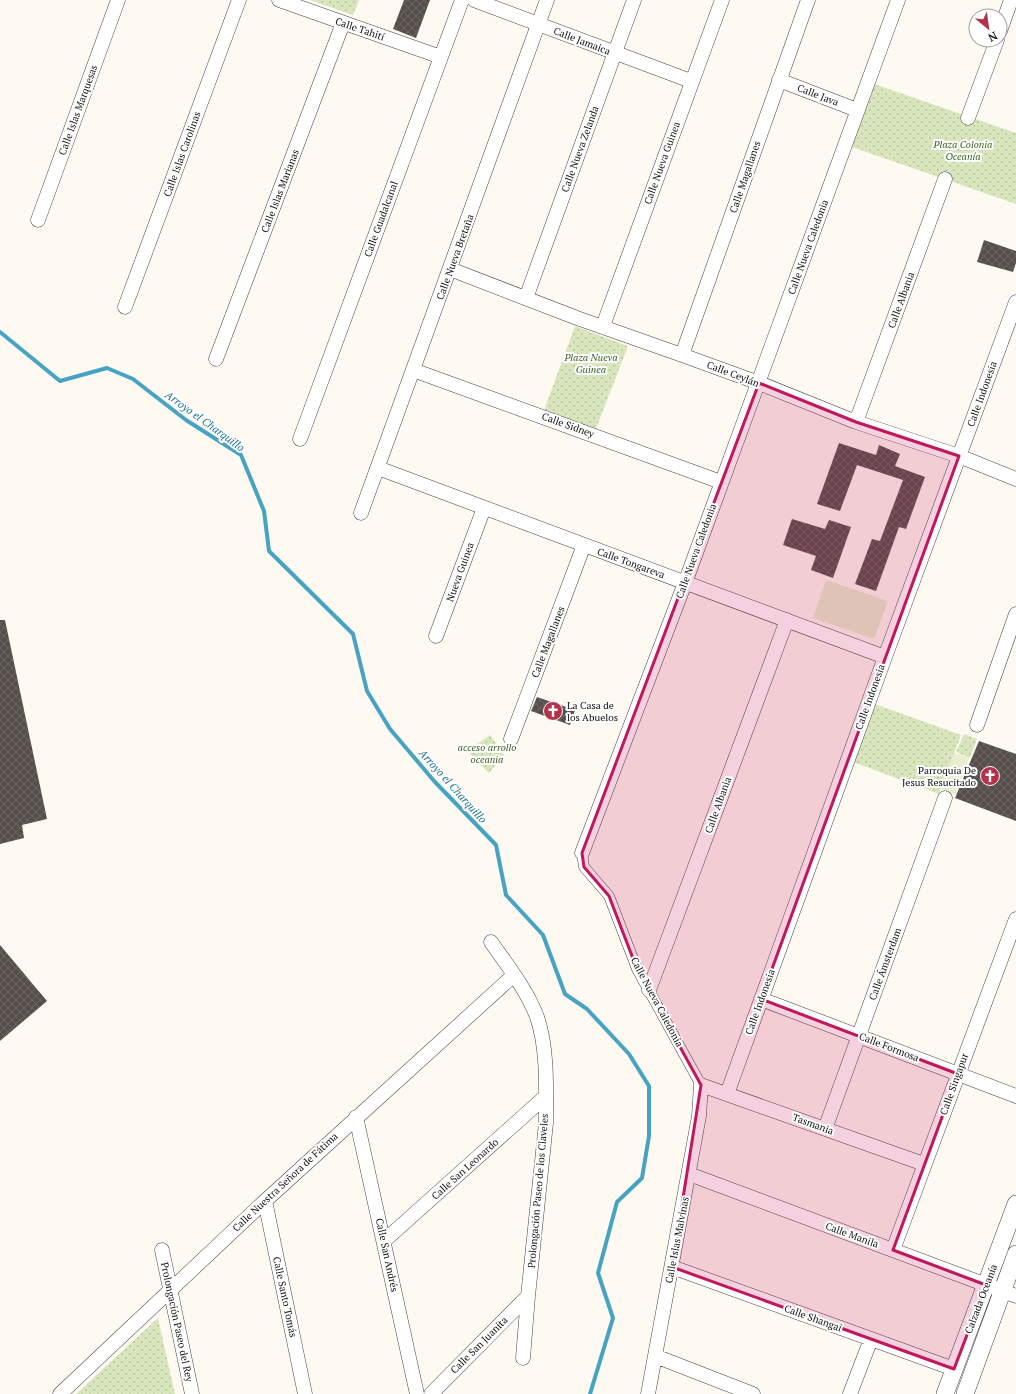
<svg xmlns="http://www.w3.org/2000/svg" width="1016" height="1394" viewBox="0 0 1016 1394" font-family="'PT Serif',serif">
<defs>
<pattern id="park-dots" width="8" height="8" patternUnits="userSpaceOnUse"><rect width="8" height="8" fill="#d9e6bd"/><path d="M2 2h.1M6 6h.1" fill="none" stroke="#b9c4a1" stroke-width="1.8" stroke-linecap="round"/></pattern>
<pattern id="building-cross-hatch" width="8" height="8" patternUnits="userSpaceOnUse"><rect width="8" height="8" fill="#574f4c"/><path d="M0 0l8 8M0 8l8-8" fill="none" stroke="#6a6461"/></pattern>
</defs>
<rect width="100%" height="100%" fill="#fefaf2"/>
<path fill="url(#park-dots)" d="M310,0H359L353,15Z
M874,84L1016,133V204L852,147Z
M575,326L628,346L595,431L543,413Z
M875,704L961,735L939,794L853,762Z
M964,734L977,739L970,758L956,752Z
M490,735L504,755L489,773L467,751Z
M158,1318L175,1394H76Z"/>
<path fill="#e8eecf" d="M826,580L888,601L874,639L813,618Z
M954,753L969,758L955,795L940,789Z"/>
<g fill="none" stroke-linecap="round" stroke-linejoin="round">
<path stroke="#47a3c3" stroke-width="4" d="M0,332L60,381L107,368L133,379L186,420L241,455L264,511L269,551L353,634L367,691L390,729L435,782L496,845L506,895L543,935L565,994L587,1009L629,1054L649,1086V1136L642,1178L617,1202L598,1273L613,1318L590,1394"/>
</g>
<path fill="url(#building-cross-hatch)" d="M404,0H430L416,38L393,29Z
M984,240L1016,251V263L1013,272L977,262Z
M839,443L876,455L879,445L900,454L895,466L925,477L906,529L899,527L876,591L855,584L872,539L880,541L903,480L857,465L840,511L817,504Z
M792,519L825,529L829,520L851,527L833,578L811,570L816,556L783,545Z
M0,620H5L47,819L22,825L24,838L0,844Z
M537,697L575,710L570,725L531,711Z
M979,741L1016,754V821L955,798Z
M0,945L47,1001L0,1041Z"/>
<g fill="none" stroke-linecap="round" stroke-linejoin="round">
<defs>
<path id="pedestrian" d="M582,853L584,867L609,896L637,969L701,1085"/>
<path id="minor" d="M279,0L441,57
M474,0L691,81
M1000,31L1011,0
M779,80L857,110
M968,118L997,40
M38,220L118,0
M450,269L577,318L682,355L759,383L856,422L959,456L1016,479
M526,298L634,0
M125,307L239,0
M603,326L722,0
M682,355L808,0
M216,359L343,23
M413,370L721,482
M856,422L945,179
M300,439L462,0
M378,468L885,657
M361,513L547,0
M436,636L484,508
M977,725L1016,614
M511,739L584,545
M582,853L685,583L898,0
M491,942C507,965 527,990 537,1017C548,1049 546,1089 546,1123L528,1296L523,1358
M649,990L787,620
M761,999L1016,1096
M727,1094L885,657L1016,302
M356,1117L417,1394
M825,1129L945,798
M689,1174L1016,1296
M265,1201L305,1394
M384,1241L546,1096
M162,1250L192,1394
M893,1250L1016,919
M672,1267L954,1369
M655,1356L753,1394
M60,1394L265,1201L514,975
M431,1394L528,1296
M648,1394L699,1116L701,1085L924,1164
M850,1394L871,1339"/>
<path id="tertiary" d="M945,1394L1016,1204
M965,1394L1016,1254"/>
</defs>
<use href="#pedestrian" stroke="#424242" stroke-width="11"/>
<use href="#minor" stroke="#424242" stroke-width="15"/>
<use href="#tertiary" stroke="#424242" stroke-width="18"/>
<use href="#pedestrian" stroke="#fff" stroke-width="10"/>
<use href="#minor" stroke="#fff" stroke-width="14"/>
<use href="#tertiary" stroke="#fff" stroke-width="17"/>
</g>
<path fill="#c2185b" fill-opacity="0.2" stroke="#c2185b" stroke-width="3" stroke-linejoin="round" d="M759,383L856,422L959,456L761,999L958,1074L893,1250L986,1285L954,1369L672,1267L701,1085L637,969L609,896L584,867L582,853Z"/>
<defs>
<symbol id="church-disc" viewBox="-11 -11 22 22"><circle r="9.5" fill="#b4324b" stroke="#fff"/><path d="M-1.2-6h2.4v3.5h3.3v2.4h-3.3V6h-2.4V-.1h-3.3v-2.4h3.3Z" fill="#fff"/></symbol>
</defs>
<g fill-rule="evenodd">
<use href="#church-disc" x="542" y="700" width="22" height="22"/>
<use href="#church-disc" x="979" y="765" width="22" height="22"/>
</g>
<g text-anchor="middle" dominant-baseline="central" stroke-width="4" stroke-linejoin="round" paint-order="stroke">
<g font-size="10" fill="#0f0f0f" stroke="#fff">
<text transform="translate(360 29) rotate(19)">Calle Tahití</text>
<text transform="translate(582 41) rotate(21)">Calle Jamaica</text>
<text transform="translate(818 95) rotate(21)">Calle Java</text>
<text transform="translate(78 110) rotate(-70)">Calle Islas Marquesas</text>
<text transform="translate(580 149) rotate(-70)">Calle Nueva Zelanda</text>
<text transform="translate(182 154) rotate(-70)">Calle Islas Carolinas</text>
<text transform="translate(662 163) rotate(-70)">Calle Nueva Guinea</text>
<text transform="translate(745 177) rotate(-71)">Calle Magallanes</text>
<text transform="translate(280 191) rotate(-69)">Calle Islas Marianas</text>
<text transform="translate(381 219) rotate(-70)">Calle Guadalcanal</text>
<text transform="translate(808 247) rotate(-70)">Calle Nueva Caledonia</text>
<text transform="translate(455 257) rotate(-70)">Calle Nueva Bretaña</text>
<text transform="translate(901 300) rotate(-70)">Calle Albania</text>
<text transform="translate(733 374) rotate(21)">Calle Ceylán</text>
<text transform="translate(982 394) rotate(-70)">Calle Indonesia</text>
<text transform="translate(568 425) rotate(20)">Calle Sidney</text>
<text transform="translate(696 551) rotate(-70)">Calle Nueva Caledonia</text>
<text transform="translate(631 563) rotate(20)">Calle Tongareva</text>
<text transform="translate(460 572) rotate(-70)">Nueva Guinea</text>
<text transform="translate(548 642) rotate(-69)">Calle Magallanes</text>
<text transform="translate(870 697) rotate(-70)">Calle Indonesia</text>
<text transform="translate(718 805) rotate(-70)">Calle Albania</text>
<text transform="translate(885 964) rotate(-70)">Calle Ámsterdam</text>
<text transform="translate(657 1002) rotate(62)">Calle Nueva Caledonia</text>
<text transform="translate(760 1002) rotate(-70)">Calle Indonesia</text>
<text transform="translate(889 1047) rotate(21)">Calle Formosa</text>
<text transform="translate(954 1084) rotate(-70)">Calle Singapur</text>
<text transform="translate(813 1124) rotate(20)">Tasmania</text>
<text transform="translate(465 1169) rotate(-42)">Calle San Leonardo</text>
<text transform="translate(285 1182) rotate(-43)">Calle Nuestra Señora de Fátima</text>
<text transform="translate(538 1191) rotate(-85)">Prolongación Paseo de los Claveles</text>
<text transform="translate(852 1235) rotate(20)">Calle Manila</text>
<text transform="translate(677 1240) rotate(-79)">Calle Islas Malvinas</text>
<text transform="translate(387 1255) rotate(78)">Calle San Andrés</text>
<text transform="translate(285 1297) rotate(78)">Calle Santo Tomás</text>
<text transform="translate(981 1299) rotate(-69)">Calzada Oceanía</text>
<text transform="translate(813 1318) rotate(20)">Calle Shangai</text>
<text transform="translate(177 1322) rotate(78)">Prolongación Paseo del Rey</text>
<text transform="translate(479 1345) rotate(-45)">Calle San Juanita</text>
</g>
<g font-size="10" font-style="italic" fill="#3a6224" stroke="#fff">
<text x="963" y="144">Plaza Colonia<tspan x="963" dy="12">Oceanía</tspan></text>
<text x="591" y="357">Plaza Nueva<tspan x="591" dy="12">Guinea</tspan></text>
<text x="487" y="747">acceso arrollo<tspan x="487" dy="12">oceania</tspan></text>
</g>
<g font-size="10" fill="#0f0f0f" stroke="#fff" text-anchor="start">
<text x="567" y="705">La Casa de<tspan x="567" dy="12">los Abuelos</tspan></text>
<text x="976" y="770" text-anchor="end">Parroquia De<tspan x="976" dy="12">Jesus Resucitado</tspan></text>
</g>
<g font-size="11" font-style="italic" fill="#227597" stroke="#fff">
<text transform="translate(205 421) rotate(36)">Arroyo el Charquillo</text>
<text transform="translate(453 786) rotate(48)">Arroyo el Charquillo</text>
</g>
</g>
<g transform="translate(988 28) rotate(151)"><circle r="19" fill="#ffffff" stroke="#9f9f9f"/>
<path d="M0-3L7 15L0 10L-7 15Z" fill="#b4324b"/>
<text y="-6" font-size="11" font-weight="bold" text-anchor="middle" fill="#0f0f0f">N</text>
</g>
</svg>
